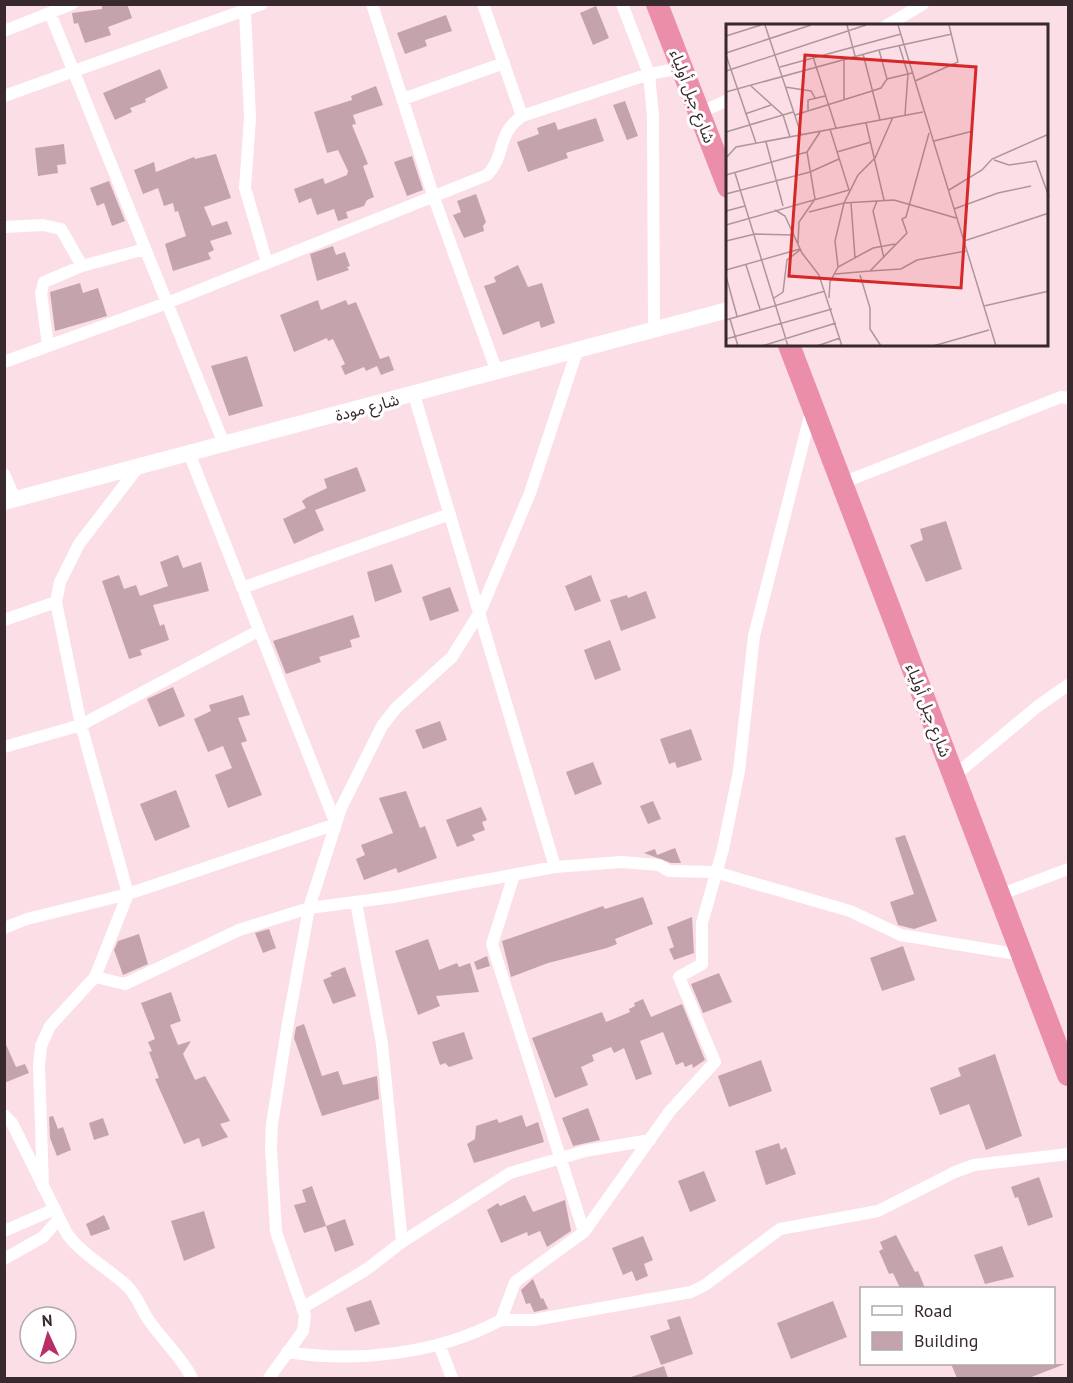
<svg xmlns="http://www.w3.org/2000/svg" width="1073" height="1383" viewBox="0 0 1073 1383" font-family="'PT Sans','Noto Sans Arabic',sans-serif">
<rect width="100%" height="100%" fill="#fbdee6"/>
<path fill="#c5a3ac" d="M102,4H127L132,18L108,27L111,35L85,43L78,23L74,24L72,13L102,9Z
M596,6L609,38L593,45L580,13Z
M446,15L452,31L425,40L427,46L405,54L397,33Z
M160,69L168,88L145,99L146,102L130,108L132,112L115,120L103,93Z
M376,86L383,105L353,115L356,124L352,125L368,164L363,166L374,197L367,200L364,206L346,212L348,218L338,221L334,209L317,215L311,198L299,203L294,189L323,178L325,184L347,175L348,171L338,150L327,153L314,112L352,100L351,96Z
M625,101L638,136L627,140L613,105Z
M596,118L604,141L566,153L568,158L528,172L517,142L539,134L537,128L555,122L558,130Z
M64,144L66,164L57,165L58,173L38,176L35,148Z
M216,154L231,198L204,207L212,226L227,221L232,234L210,241L214,250L208,253L211,259L173,271L165,244L186,236L178,211L175,212L173,203L164,206L158,188L143,194L134,170L154,162L156,172L194,157L195,159Z
M412,156L423,190L407,196L394,162Z
M109,181L125,221L112,226L104,203L97,206L90,188Z
M476,194L486,222L483,226L484,231L464,238L453,215L461,212L457,201Z
M333,246L336,255L345,252L350,266L347,267L349,270L317,281L310,254Z
M518,265L528,287L542,283L555,323L541,328L539,321L503,335L484,286L496,282L494,277Z
M80,283L83,293L98,288L107,316L55,331L50,292Z
M318,300L321,310L346,300L348,305L356,302L380,359L389,356L394,370L381,375L377,366L366,371L364,367L345,375L341,366L345,364L333,339L328,341L327,338L294,352L280,315Z
M247,356L263,406L229,416L211,366Z
M357,467L366,491L315,510L324,530L294,544L283,519L306,508L302,501L306,498L327,488L324,479Z
M946,521L962,569L926,582L910,545L923,540L920,529Z
M178,555L183,568L201,562L209,591L153,605L160,626L164,624L169,640L140,650L142,655L129,659L102,581L119,575L124,589L136,585L140,596L168,586L160,562Z
M392,564L402,592L375,602L367,572Z
M591,575L601,601L575,611L565,586Z
M450,587L459,611L430,621L422,597Z
M646,591L656,618L621,631L610,600L627,595L628,598Z
M353,615L360,637L350,640L352,647L319,657L321,662L286,674L273,641Z
M610,640L621,670L595,680L584,650Z
M173,687L185,716L159,727L147,699Z
M243,695L250,715L238,718L247,741L241,743L262,795L228,808L215,775L232,768L223,746L208,752L194,719L211,711L209,705Z
M440,721L447,740L423,749L415,730Z
M691,729L702,760L677,768L675,762L669,764L660,739Z
M593,762L602,784L575,795L566,772Z
M176,790L190,827L155,841L140,804Z
M406,791L420,828L425,826L437,858L398,873L396,868L364,880L356,859L365,855L361,845L393,833L379,798Z
M653,801L661,819L648,824L640,806Z
M481,807L487,820L482,822L485,830L472,835L475,840L457,847L446,820Z
M905,835L937,921L914,929L898,925L890,902L914,894L895,838Z
M675,848L681,863H671L644,853L655,849L657,855Z
M643,897L653,924L615,939L617,944L607,948L548,963L511,977L502,941L603,906L605,909Z
M692,917L694,953L674,960L669,949L674,947L667,927Z
M269,929L276,948L263,953L255,933Z
M139,934L148,964L123,975L114,950L118,941Z
M428,939L439,970L457,963L459,967L470,963L479,992L436,996L440,1006L418,1015L395,951Z
M903,946L915,980L882,991L870,958Z
M487,956L490,966L477,970L474,962Z
M345,967L356,996L333,1004L323,980L332,976L330,973Z
M719,973L732,1002L703,1013L691,984Z
M171,992L181,1021L170,1025L178,1045L191,1041L183,1054L195,1080L205,1076L230,1121L220,1124L228,1137L202,1147L199,1138L184,1144L155,1079L159,1078L149,1052L152,1051L148,1042L155,1039L141,1003Z
M643,999L651,1017L682,1004L705,1060L693,1068L692,1064L685,1067L683,1062L676,1065L663,1032L640,1041L652,1074L636,1080L624,1048L614,1053L611,1047L592,1055L594,1061L581,1067L588,1085L555,1098L532,1038L602,1012L606,1022L611,1020L630,1012L629,1009L635,1006L634,1003Z
M304,1024L322,1076L338,1071L343,1085L377,1076L379,1099L322,1116L294,1038L296,1027Z
M464,1032L473,1059L449,1067L445,1063L440,1065L432,1042Z
M4,1040L16,1067L25,1064L29,1073L4,1083Z
M995,1054L1022,1136L986,1150L969,1104L940,1115L930,1088L961,1076L958,1068Z
M761,1060L772,1091L729,1107L718,1076Z
M588,1108L600,1140L573,1146L562,1118Z
M522,1115L526,1127L538,1122L544,1142L474,1163L467,1144L475,1139L476,1126L497,1119L499,1123Z
M53,1116L58,1129L63,1127L71,1150L57,1156L50,1138L49,1117Z
M103,1118L109,1135L94,1140L89,1123Z
M779,1143L781,1150L786,1147L796,1174L766,1185L755,1151Z
M704,1171L716,1201L690,1212L678,1181Z
M1039,1177L1053,1217L1028,1226L1018,1197L1015,1198L1011,1187Z
M312,1186L326,1226L304,1233L294,1205L306,1202L302,1190Z
M525,1195L533,1212L565,1200L571,1231L547,1247L540,1231L528,1236L527,1232L501,1243L487,1210L498,1203L500,1206Z
M204,1211L215,1248L184,1261L171,1221Z
M104,1215L110,1229L91,1236L86,1224Z
M345,1219L354,1245L335,1252L326,1226Z
M896,1235L915,1272L918,1271L925,1288H900L893,1273L889,1274L879,1251L883,1249L880,1242Z
M643,1236L653,1260L644,1264L648,1276L636,1281L632,1271L623,1275L612,1248Z
M1002,1246L1014,1277L985,1284L974,1255Z
M533,1279L541,1299L543,1298L548,1309L534,1312L530,1303L526,1304L521,1290Z
M371,1300L380,1324L355,1332L346,1308Z
M833,1301L847,1337L791,1359L777,1323Z
M680,1316L693,1354L661,1365L650,1336L670,1329L667,1320Z
M951,1364H1065L1029,1378H957Z
M664,1366L668,1378H631V1377Z"/>
<g fill="none" stroke-linecap="round" stroke-linejoin="round">
<path stroke="#fff" stroke-width="12" d="M372,4L434,198L497,372
M483,4L522,116
M622,4L649,74L653,116L654,331
M245,11L250,118L245,188L267,263
M50,13L224,444
M886,26L923,4
M4,31L72,4
M4,96L262,4
M403,99L504,63
M699,113L728,100
M4,227L43,225L61,229L82,266
M48,345L41,293L44,282L82,266L145,249
M4,362L167,303L487,175C506,156 496,134 522,116L649,74L682,68
M414,395L555,867
M4,474L15,499
M842,483L1061,397L1068,398
M242,588L450,514
M4,620L56,602
M4,747L81,725L258,631
M954,776L1038,706L1068,685
M514,875L492,944L584,1232
M999,895L1068,869
M356,902L382,1044L402,1242
M4,928L27,919L128,894L336,824L189,453
M95,977L125,984L239,930L309,908L393,897L555,867L621,862L659,865L669,871L715,872L850,911L901,935L1022,955
M4,1115L12,1123L67,1234C83,1255 106,1267 126,1285C137,1295 140,1307 148,1319C162,1340 181,1356 192,1378
M43,1187L39,1066L41,1046L50,1026L95,977L128,894L81,725L56,602L60,582L79,544L139,466
M4,1231L55,1209
M4,1259L43,1237L59,1219
M302,1308L367,1269L402,1242L510,1173L585,1151L650,1140
M501,1320H534L691,1292L705,1285L780,1229L878,1211L955,1172L974,1165L1068,1154
M439,1344L452,1378
M287,1352C357,1363 438,1354 501,1320L515,1282L584,1232L670,1111L715,1062L679,977L702,964V923L723,849L739,771L754,636L811,412
M269,1378L303,1331L305,1315L276,1232L271,1148L272,1124L288,1023L309,908L341,808L382,726L396,708L452,657L480,612L530,493L577,351"/>
<path stroke="#fff" stroke-width="16" d="M4,502L728,310"/>
<path stroke="#ea8eaa" stroke-width="22" d="M657,4L728,187
M789,345L1068,1075"/>
</g>
<g text-anchor="middle" dominant-baseline="central" stroke-width="6" stroke-linejoin="round" paint-order="stroke">
<g font-size="16" fill="#37292d" stroke="#fff">
<text transform="translate(693 96) rotate(69)">شارع جبل أولياء</text>
<text transform="translate(367 407) rotate(-15)">شارع مودة</text>
<text transform="translate(929 710) rotate(69)">شارع جبل أولياء</text>
</g>
</g>
<g transform="translate(726 24)">
<rect width="322" height="322" fill="#fbdee6"/>
<path fill="none" stroke="#ad969c" stroke-width="1.5" d="M39,1L75,110M121,1L129,32M172,1L270,322M0,12L35,1M173,21L182,50L179,91M153,26L161,55M0,29L85,1M137,30L154,96M0,31L30,119M87,33L110,104M118,36V76M54,43L175,10M0,47L140,1M189,57L232,38L223,1M25,62L57,91L64,113M59,63L85,67L89,74M0,68L153,26L226,10M82,86V76L99,72M19,90L45,81M69,91L146,67L155,64L161,55L186,49M140,99L158,176M0,108L67,88M208,117L247,107M40,118L57,182M111,128L145,118M0,134L10,123L197,88M268,136L283,141L310,137L323,173M9,149L62,322M0,151L81,128M223,166L256,146L266,135L323,110M0,170L84,148L113,135M151,177L147,187L158,234M125,179L129,234M228,185L272,169L305,162M49,186L59,192L76,229L93,251L116,322M0,187L19,182M83,188L118,179L168,176L230,194M0,201L123,166L104,105M0,217L29,210L68,211M238,217L323,189M72,220L73,198L89,175L81,128L94,108M20,241L34,285M112,243L109,217L118,179L132,151L149,134L167,93M0,246L74,225M144,247L175,245L191,236L240,227M109,250L144,247L181,209L176,195L180,193L203,109M134,251L144,284V305L155,322M0,252L11,292M48,274L57,268L61,236L74,226M103,274L104,258L112,243L147,224L169,220M258,282L323,267M4,295L12,322M0,296L99,267M0,315L106,285M36,322L110,299M91,322L114,314M207,322L263,306"/>
<path fill="#d62828" fill-opacity="0.15" stroke="#d62828" stroke-width="3" d="M79,31L250,43L235,264L63,252Z"/>
<rect width="322" height="322" fill="none" stroke="#37292d" stroke-width="3"/>
</g>
<rect width="1073" height="1383" fill="none" stroke="#37292d" stroke-width="12"/>
<rect x="860" y="1287" width="195" height="78" fill="#ffffff" stroke="#afa9ab" stroke-width="1.5"/>
<rect x="872" y="1306" width="30" height="9" fill="#ffffff" stroke="#afa9ab" stroke-width="1.5"/>
<text x="914" y="1317" font-size="18" fill="#37292d">Road</text>
<rect x="872" y="1332" width="30" height="18" fill="#c5a3ac" stroke="#afa9ab" stroke-width="1.5"/>
<text x="914" y="1347" font-size="18" fill="#37292d">Building</text>
<g transform="translate(48 1335) rotate(356)"><circle r="28" fill="#ffffff" stroke="#afa9ab" stroke-width="1.5"/>
<path d="M0-4.5L10 22L0 15L-10 22Z" fill="#b82e67"/>
<text y="-9" font-size="16" font-weight="bold" text-anchor="middle" fill="#37292d">N</text>
</g>
</svg>
